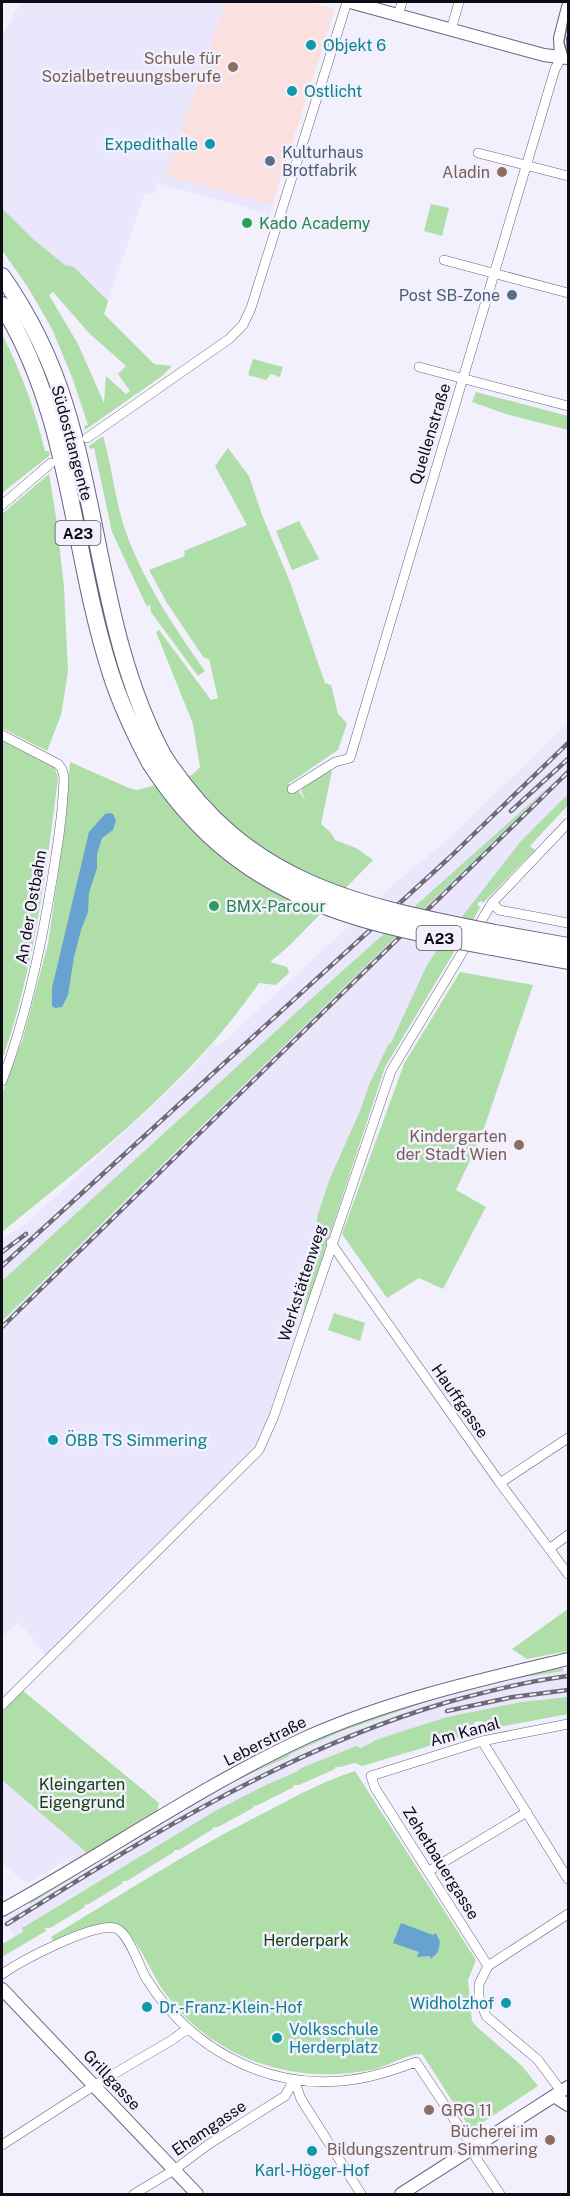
<svg xmlns="http://www.w3.org/2000/svg" width="570" height="2196" viewBox="0 0 570 2196" font-family="'Public Sans',sans-serif">
<rect width="100%" height="100%" fill="#f2f0fc"/>
<path fill="#fbe0e0" d="M225,2H308L335,9L272,205L166,176Z"/>
<path fill="#eae6fc" d="M21,2H225L166,176L272,205L270,214L157,183L153,195L145,193L102,319L2,218V36Z
M568,723V805L530,846L534,850L483,903L481,901L477,904L480,907L472,922L385,1067L268,1421L250,1456L47,1656L19,1622L2,1638V1321L539,795L311,999L2,1281V1241L31,1219L190,1071L214,1042L218,1047L402,877L443,844Z
M568,1670V1697L521,1702L447,1717L378,1739L361,1748H350L332,1755L266,1785L215,1811L68,1899L22,1928L24,1931L15,1937L4,1920L198,1803L290,1754L357,1726L444,1697L506,1680Z
M2,1780L87,1853L72,1862L65,1861L26,1884L7,1867L2,1863Z"/>
<path fill="#afdea9" fill-rule="evenodd" d="M431,204L449,208L442,236L424,231Z
M2,208L33,239L65,265L74,267L108,301L104,314L154,364L172,366L162,376L85,430L84,426L88,425L72,377L52,329L29,289L2,250ZM53,292L89,333L126,366L118,374L130,391L126,394L106,376L104,403L78,344L49,295Z
M2,334C21,371 35,410 45,451H49L50,455L2,493Z
M253,359L283,367L280,377L271,374L266,380L248,375Z
M476,392L568,416V430L506,414L472,402Z
M103,436C112,467 115,499 125,530C144,582 173,626 205,671L198,676L151,612L150,604L147,607L112,532L94,448L90,449L89,446Z
M228,448L249,476L262,515L290,582L325,683L331,685L338,714L347,723L338,750L288,784L298,790L306,802L301,791L304,786L329,770L332,771L321,824L331,833L335,840L356,848L373,860L289,946L270,962L287,967L289,973L276,985L259,983C191,1082 94,1157 2,1232V1094L23,1038L48,944L66,820L70,762L129,788L137,790L192,775L200,767L193,724L156,632L159,630L211,700L218,698L209,659L204,658L167,603L149,570L185,556L184,551L247,525L215,466Z
M49,474L57,523L64,588L68,672L61,715L47,751L2,728V514Z
M299,521L319,559L292,570L276,531Z
M2,739L54,766L58,778C46,873 34,969 2,1060Z
M554,782L2,1321V1281L311,999Z
M568,794V805L530,846L535,850L483,903L481,901L477,904L480,907L472,922L385,1067L301,1322L317,1246L313,1241L318,1214L330,1178L360,1111L369,1085L388,1045L391,1043L427,965L443,941L521,841Z
M460,972L533,985L481,1137L456,1190L486,1207L443,1289L419,1278L387,1298L342,1234L404,1064Z
M334,1313L365,1323L360,1341L328,1330Z
M568,1609V1651L527,1659L512,1649Z
M563,1668V1671L506,1680L426,1702L345,1730L290,1754L288,1757C203,1792 113,1854 30,1904L28,1901L52,1889L227,1783L286,1752L381,1713L505,1679Z
M22,1690L159,1803L157,1811L87,1853L2,1780V1710Z
M568,1697V1714L478,1731L477,1729L483,1727L482,1721L474,1722L476,1732L362,1766L355,1763L340,1767H335V1769L299,1785H293L294,1787L258,1805L253,1806V1808L218,1827H213V1829L179,1850H174V1852L127,1881H122L123,1883L89,1904L84,1905L85,1907L50,1928H45L46,1931L2,1957V1944L23,1932L22,1928L215,1811L266,1785L298,1771L301,1768L356,1746L361,1748L378,1739L447,1717L521,1702Z
M355,1771L476,1960L468,1980L472,2021L477,2027L522,2066L538,2086L471,2130L422,2054C407,2054 390,2065 375,2069C315,2082 256,2071 206,2035C190,2023 177,2009 165,1993C150,1974 133,1920 107,1924L53,1941L51,1937C123,1894 193,1848 268,1811C296,1796 324,1781 355,1771Z"/>
<path fill="#68a2d0" d="M110,813L113,814L116,820L113,830L102,838L97,854V868L89,893L88,912L81,930L74,957L68,995L62,1007L55,1008L52,1006V988L89,832L105,814Z
M401,1923L433,1935L436,1933L440,1942L438,1952L431,1959L430,1956L417,1957L419,1952L393,1943Z"/>
<g fill="none" stroke-linecap="round" stroke-linejoin="round">
<defs>
<path id="street" d="M398,15L402,2
M451,30L459,2
M478,153L568,176
M444,260L568,293
M419,367L568,406
M87,438L229,339L243,325L251,308L347,2
M2,505L51,463
M2,735L58,764L62,769L64,777C63,814 57,850 51,886C40,952 26,1018 2,1081
M292,789L335,762L350,758L555,69L561,58
M492,903L499,910L568,923
M331,1243L500,1483L568,1574
M500,1483L568,1438
M549,1549L568,1535
M2,1705L259,1450L274,1416L391,1071L492,903L568,823
M482,1741L568,1879
M429,1871L527,1812
M488,1966L375,1788L371,1776L482,1741L568,1724
M488,1966L479,1984V1997L486,2016L538,2060L561,2091
M488,1966L568,1914
M2,1974C21,1961 92,1923 115,1928C128,1931 139,1966 146,1978C187,2045 261,2088 341,2081C367,2079 391,2071 416,2062L474,2149L476,2158L500,2194
M294,2080L301,2099L361,2194
M2,2145L95,2085L172,2040L187,2029
M134,2194L174,2170L209,2144L285,2096L294,2080"/>
<path id="secondary" d="M350,2L544,55L568,58
M561,58L560,38L568,7
M2,1910C104,1854 201,1786 307,1737C390,1700 480,1680 568,1659
M2,1989L197,2194
M554,2096L568,2105
M401,2194L568,2087"/>
<path id="highway" d="M2,276C29,315 50,357 64,402C101,519 104,645 163,755
M2,305C71,416 71,549 110,671C120,703 134,733 150,763
M495,933L568,946
M492,947L568,961"/>
</defs>
<use href="#street" stroke="#69647e" stroke-width="10"/>
<use href="#secondary" stroke="#69647e" stroke-width="14"/>
<use href="#highway" stroke="#69647e" stroke-width="18"/>
<use href="#street" stroke="#fff" stroke-width="9"/>
<use href="#secondary" stroke="#fff" stroke-width="12"/>
<use href="#highway" stroke="#fff" stroke-width="16"/>
<path stroke="#6d6b76" stroke-width="1.5" d="M568,20L564,42L568,56"/>
<defs>
<path id="rail" d="M511,811L568,759
M2,1252L26,1234
M2,1266L449,858L568,743
M2,1327L568,772
M447,1711L513,1697L568,1690
M7,1924C149,1836 287,1749 448,1702C488,1691 528,1681 568,1676"/>
</defs>
<use href="#rail" stroke="#6d6b76" stroke-width="4.5"/>
<use href="#rail" stroke="#f2f0fc" stroke-width="2" stroke-dasharray="7" stroke-linecap="butt"/>
<defs>
<path id="highway-bridge" d="M163,755C246,884 354,905 495,933
M150,763C235,895 346,921 492,947"/>
</defs>
<use href="#highway-bridge" stroke="#69647e" stroke-width="18" stroke-linecap="butt"/>
<use href="#highway-bridge" stroke="#fff" stroke-width="16"/>
</g>
<g fill="#0f9aa8" stroke="#f2f0fc" stroke-width="2">
<circle cx="311" cy="45" r="6"/>
<circle cx="292" cy="91" r="6"/>
<circle cx="210" cy="144" r="6"/>
<circle cx="53" cy="1440" r="6"/>
<circle cx="506" cy="2003" r="6"/>
<circle cx="147" cy="2007" r="6"/>
<circle cx="277" cy="2038" r="6"/>
<circle cx="312" cy="2151" r="6"/>
</g>
<g fill="#8d6e63" stroke="#f2f0fc" stroke-width="2">
<circle cx="233" cy="67" r="6"/>
<circle cx="502" cy="172" r="6"/>
<circle cx="519" cy="1145" r="6"/>
<circle cx="429" cy="2110" r="6"/>
<circle cx="550" cy="2140" r="6"/>
</g>
<g fill="#5c6f8a" stroke="#f2f0fc" stroke-width="2">
<circle cx="270" cy="161" r="6"/>
<circle cx="512" cy="295" r="6"/>
</g>
<g fill="#2e9e5b" stroke="#f2f0fc" stroke-width="2">
<circle cx="247" cy="223" r="6"/>
<circle cx="214" cy="906" r="6"/>
</g>
<g text-anchor="middle" dominant-baseline="central" stroke-width="5" stroke-linejoin="round" paint-order="stroke">
<g fill="#f2f0fc" stroke="#52505a" stroke-width="1.5">
<rect x="55.5" y="521" width="45" height="24" rx="4.5"/>
<rect x="416.5" y="926" width="45" height="24" rx="4.5"/>
</g>
<g font-size="15" font-weight="bold" fill="#0d0b15">
<text x="78" y="533">A23</text>
<text x="439" y="938">A23</text>
</g>
<g font-size="16" fill="#0d838f" stroke="#f2f0fc" text-anchor="start">
<text x="323" y="45">Objekt 6</text>
<text x="304" y="91">Ostlicht</text>
<text x="198" y="144" text-anchor="end">Expedithalle</text>
<text x="65" y="1440">ÖBB TS Simmering</text>
<text x="494" y="2003" text-anchor="end">Widholzhof</text>
<text x="159" y="2007">Dr.-Franz-Klein-Hof</text>
<text x="289" y="2029">Volksschule<tspan x="289" dy="18">Herderplatz</tspan></text>
<text x="312" y="2170" text-anchor="middle">Karl-Höger-Hof</text>
</g>
<g font-size="16" fill="#785e54" stroke="#f2f0fc" text-anchor="end">
<text x="221" y="58">Schule für<tspan x="221" dy="18">Sozialbetreuungsberufe</tspan></text>
<text x="490" y="172">Aladin</text>
<text x="507" y="1136">Kindergarten<tspan x="507" dy="18">der Stadt Wien</tspan></text>
<text x="441" y="2110" text-anchor="start">GRG 11</text>
<text x="538" y="2131">Bücherei im<tspan x="538" dy="18">Bildungszentrum Simmering</tspan></text>
</g>
<g font-size="16" fill="#4e5e75" stroke="#f2f0fc" text-anchor="start">
<text x="282" y="152">Kulturhaus<tspan x="282" dy="18">Brotfabrik</tspan></text>
<text x="500" y="295" text-anchor="end">Post SB-Zone</text>
</g>
<g font-size="16" fill="#27864d" stroke="#f2f0fc" text-anchor="start">
<text x="259" y="223">Kado Academy</text>
<text x="226" y="906">BMX-Parcour</text>
</g>
<g font-size="16" fill="#0d0b15" stroke="#f2f0fc">
<text transform="translate(430 434) rotate(-73)">Quellenstraße</text>
<text transform="translate(72 443) rotate(75)">Südosttangente</text>
<text transform="translate(31 907) rotate(-80)">An der Ostbahn</text>
<text transform="translate(302 1283) rotate(-72)">Werkstättenweg</text>
<text transform="translate(460 1401) rotate(55)">Hauffgasse</text>
<text transform="translate(465 1732) rotate(-15)">Am Kanal</text>
<text transform="translate(265 1741) rotate(-27)">Leberstraße</text>
<text transform="translate(441 1863) rotate(58)">Zehetbauergasse</text>
<text transform="translate(112 2080) rotate(47)">Grillgasse</text>
<text transform="translate(209 2128) rotate(-34)">Ehamgasse</text>
</g>
<g font-size="16" fill="#12430e" stroke="#f2f0fc">
<text x="82" y="1784">Kleingarten<tspan x="82" dy="18">Eigengrund</tspan></text>
<text x="306" y="1940">Herderpark</text>
</g>
</g>
<rect width="570" height="2196" fill="none" stroke="#0d0b15" stroke-width="6"/>
</svg>
